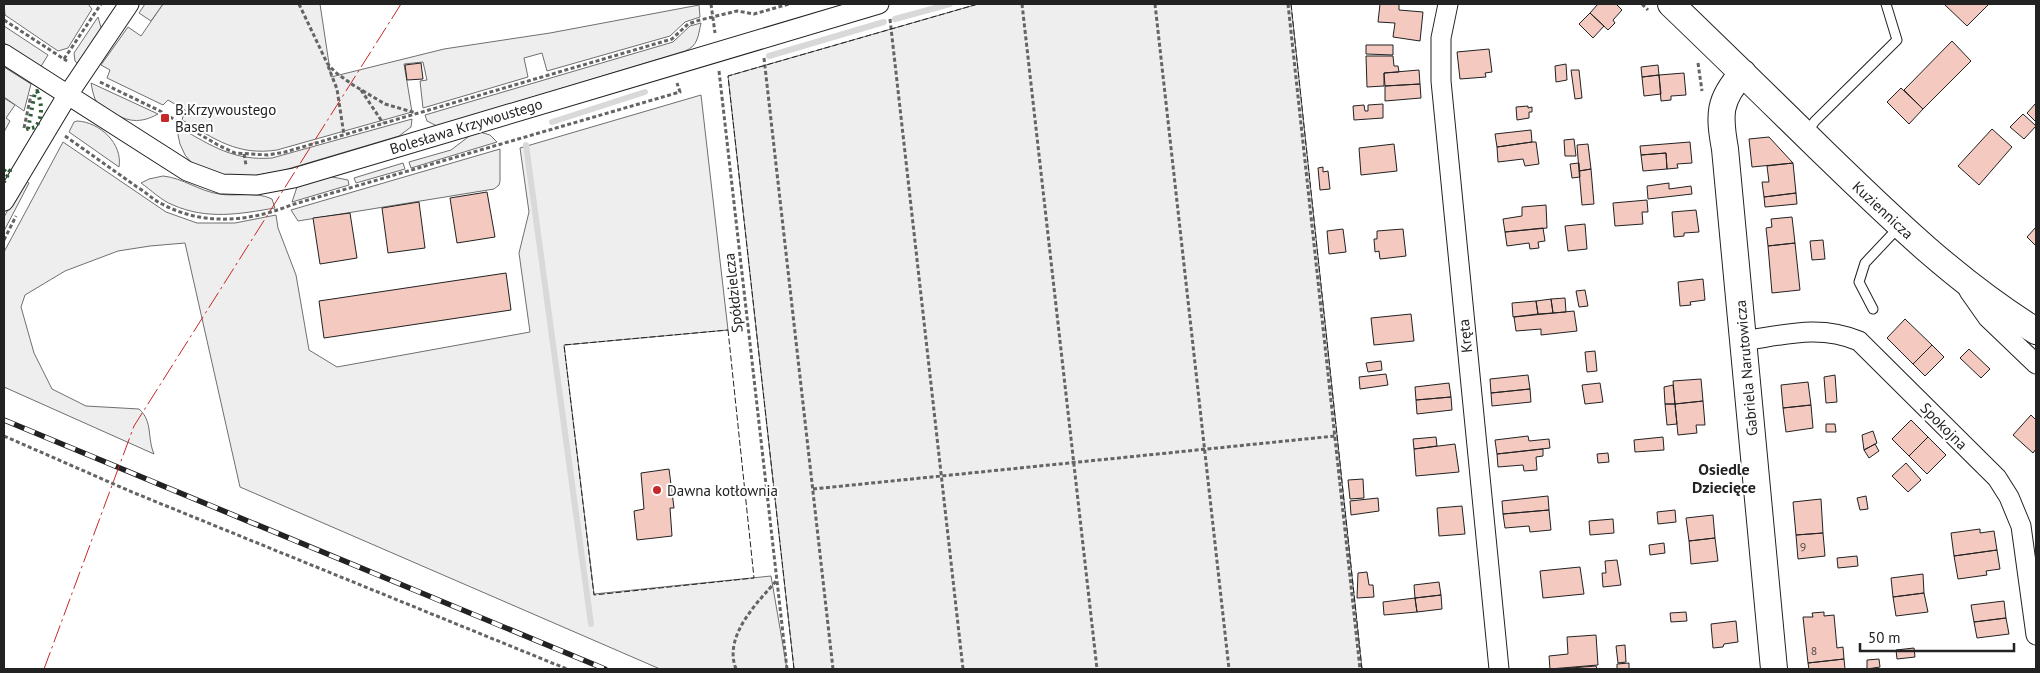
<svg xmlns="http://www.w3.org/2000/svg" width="2040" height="673" viewBox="0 0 2040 673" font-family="'PT Sans',sans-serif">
<rect width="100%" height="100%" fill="#fff"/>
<path fill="#eee" stroke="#6f6f6f" d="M4,4H88L92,9L68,48L58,51L5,15Z
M163,4H320L331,77L444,49L550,33L699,5L700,17L685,22L670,36L547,71L542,53L524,58L528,77L423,108L420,81L427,80L423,62L404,64L412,112L277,150C237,156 215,139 182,120L185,110L168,100L163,105L107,78L110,70L101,65L128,27L141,36Z
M978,4H1291L1362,669H794L728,76Z
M98,17L102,31L78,64L75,61L74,53Z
M701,23C698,36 698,46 685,51L437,126L427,121L425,115L673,42L690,26Z
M4,26L48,55L40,68L4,43Z
M4,67L31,84L24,111L4,97Z
M91,83L158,114C140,124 127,122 110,111C104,108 98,105 95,99C93,94 92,88 91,83Z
M701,95L728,330L564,345L594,594L771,576L787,669H660L240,487L185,243L150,246L118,251L65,271L25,295L21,307L34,353L52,389L86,406L139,409C153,421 147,438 154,454L4,387V252L63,142L166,212L197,223H235L276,215L278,228L296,275L309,350L337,367L530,332L519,253L529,212L520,148Z
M412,119L411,127L399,136L281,171L252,176L221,175L199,167L191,162L185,155L180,144L178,135L180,128C212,146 234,161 272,158Z
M77,121C100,122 123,144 119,167L69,132L74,122Z
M480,132L490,135L497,142L411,168L409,162L451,150L472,134Z
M500,149V181L499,185L494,189L298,221L291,210Z
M403,163L405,169L356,183L354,178Z
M163,176C183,178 199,191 219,194C236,197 256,191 272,199L275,208C240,214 207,220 173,205C162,201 151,190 141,183L149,179Z
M327,176L348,180L349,185L292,202L297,187Z
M25,180L29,183L4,231V217Z"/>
<path fill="#ededed" stroke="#6f6f6f" d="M145,4H163L151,21L139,13Z
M4,98L15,105L6,118L10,121L4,132Z"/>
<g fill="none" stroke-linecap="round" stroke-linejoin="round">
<path stroke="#d9d9d9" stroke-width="6" d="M895,19L950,4
M769,56L884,22
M552,122L645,92
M526,145L591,624"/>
</g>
<path fill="#f3c9c0" stroke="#222" d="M1380,4H1399V10L1423,12L1420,41L1393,37L1395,23L1378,22Z
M1598,4H1616L1622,10L1613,20L1615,23L1608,30L1590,13Z
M1944,4H1989L1967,26Z
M1590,13L1604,26L1593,38L1579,24Z
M1952,41L1971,61L1923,109L1904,90Z
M1366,45H1393V55L1366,54Z
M1489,49L1492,72L1485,73L1486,77L1460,79L1457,52Z
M1366,56H1393L1394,66H1398L1399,72L1384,73V86L1367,87Z
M421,63L423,79L407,80L405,65Z
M1566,64L1567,80L1556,82L1555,66Z
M1658,65L1659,75L1642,77L1641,67Z
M1419,70L1420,84L1385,86L1384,73Z
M1571,70H1579L1582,98L1575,99Z
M1684,73L1686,95L1671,96V100L1661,101L1659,75Z
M1659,75L1661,94L1644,96L1642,77Z
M1420,84L1421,98L1385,101V86Z
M1901,88L1923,109L1909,124L1887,102Z
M2036,103V122L2027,113Z
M1383,104V118L1354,120L1353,106L1364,105L1365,111H1368V105Z
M1528,106V108L1532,107V112H1529V118L1517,120L1516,107Z
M2023,114L2036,126L2024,139L2010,127Z
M1992,129L2012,147L1979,185L1958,166Z
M1531,130L1532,142L1497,147L1495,134Z
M1769,137L1793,163L1752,167L1749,139Z
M1574,139L1576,156H1565L1564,140Z
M1532,142H1536L1539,164L1525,166L1523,159L1498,162L1497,147Z
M1690,142L1692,163L1677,164L1678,168L1667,169L1666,153L1641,155L1640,146Z
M1394,144L1397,171L1361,175L1359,148Z
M1588,144L1591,169L1579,171L1577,145Z
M1666,153L1667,169L1643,171L1641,155Z
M1579,163L1580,177L1572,178L1570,164Z
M1793,163L1796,193L1764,197L1762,182H1769L1767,166Z
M1323,167V172L1328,171L1330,189L1320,190L1318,168Z
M1591,169L1594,204L1582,205L1579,171Z
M1669,183V189L1691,186L1692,194L1648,199L1647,186Z
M487,192L495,237L457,243L450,198Z
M1796,193L1797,204L1765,207L1764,197Z
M1647,200L1648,212H1642L1643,224L1615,226L1613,203Z
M419,202L425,248L388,253L382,208Z
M1546,205L1547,228L1505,232L1503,219L1522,216V207Z
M1696,210L1699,232L1684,233V236L1674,237L1672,212Z
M350,213L357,258L320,264L313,218Z
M1792,217L1795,243L1768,246L1766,228L1772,227L1771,219Z
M1585,224L1587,249L1568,251L1565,226Z
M2036,227V246L2027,237Z
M1543,228L1545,241L1538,242L1539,248L1530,249L1529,243L1507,246L1505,232Z
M1343,229L1346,252L1329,254L1327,231Z
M1403,229L1406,256L1380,259L1379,251L1375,252L1374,239H1377V231Z
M1823,240L1825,259L1812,260L1810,241Z
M1795,243L1800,290L1772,293L1768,246Z
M506,273L511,310L324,338L319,301Z
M1703,279L1705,300L1690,302L1691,305L1680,306L1678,282Z
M1585,290L1588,306L1579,307L1576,291Z
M1565,298L1566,312L1553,313L1551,299Z
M1551,299L1553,313L1538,314L1536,301Z
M1536,301L1538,314L1513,317L1512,303Z
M1574,311L1577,331L1541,335V329L1516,331L1514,317Z
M1411,314L1414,341L1374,345L1371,318Z
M1905,319L1932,345L1913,364L1887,338Z
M1932,345L1944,357L1925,376L1913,364Z
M1969,349L1990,369L1981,378L1960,358Z
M1595,351L1597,371L1587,372L1585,352Z
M1381,361L1382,370L1368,372L1366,363Z
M1386,374L1388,385L1360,389L1359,377Z
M1528,375L1530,389L1491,393L1490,379Z
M1835,375L1837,402L1826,403L1824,377Z
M1701,379L1703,401L1675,404L1673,381Z
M1808,382L1811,405L1783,408L1781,385Z
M1449,383L1451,397L1416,400L1415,387Z
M1600,383L1603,402L1585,404L1582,385Z
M1673,385L1675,404H1665L1664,387Z
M1530,389L1531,402L1492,406L1491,393Z
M1451,397L1452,410L1417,414L1416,400Z
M1703,401L1705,425H1696L1697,433L1678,435L1675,404Z
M1665,404H1675L1677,424L1667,425Z
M1811,405L1813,428L1786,432L1783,408Z
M2031,415L2036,420V449L2033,453L2013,435Z
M1911,420L1928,437L1909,456L1892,439Z
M1826,424H1835L1836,432H1826Z
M1873,431L1877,443L1864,450L1862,435Z
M1528,436L1529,441L1549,439L1550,448L1497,454L1495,440Z
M1436,437L1437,446L1414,449L1413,439Z
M1663,437L1664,450L1635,452L1634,440Z
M1928,437L1946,455L1927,474L1909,456Z
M1455,444L1459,472L1416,476L1414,449Z
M1875,444L1879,451L1869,458L1864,450Z
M1543,449V456L1536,457L1537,470L1524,471L1523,465L1498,467L1497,454Z
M1608,453L1609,462L1598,463L1597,454Z
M1906,463L1921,480L1908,492L1892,476Z
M669,469L674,508H670L672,536L637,540L634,511L644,509L641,473Z
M1363,479L1364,498L1350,499L1348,480Z
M1548,496L1549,510L1503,514L1502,501Z
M1866,496L1868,509L1860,510L1857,498Z
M1378,498L1379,511L1351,515L1350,501Z
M1821,499L1823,533L1796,535L1793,502Z
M1462,506L1465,534L1439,536L1437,508Z
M1549,510L1551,530L1530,532L1529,526L1505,528L1503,514Z
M1675,510L1676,522L1658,524L1657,512Z
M1713,515L1715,538L1689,541L1686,518Z
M1613,519L1614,533L1590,535L1589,521Z
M1980,529V533L1994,531L1997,550L1954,556L1951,533Z
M1823,533L1825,556L1798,559L1796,535Z
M1715,538L1718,561L1691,564L1689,541Z
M1664,543L1665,553L1650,555L1649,545Z
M1997,550L2000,569L1986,571L1987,575L1958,579L1954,556Z
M1857,556L1858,566L1838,568L1837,558Z
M1617,560L1621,585L1603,587L1602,573H1606L1605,561Z
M1580,567L1584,594L1543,598L1540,571Z
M1367,572L1369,585H1373L1374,597L1357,598L1358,573Z
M1923,574L1924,593L1893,597L1891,578Z
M1439,582L1441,595L1415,598L1414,585Z
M1924,593L1928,612L1896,616L1893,597Z
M1441,595L1442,609L1417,612L1415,598Z
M1415,598L1417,612L1384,615L1383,602Z
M2004,601L2006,618L1974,622L1971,605Z
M1686,612L1687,621L1671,622L1670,613Z
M1824,612V616L1834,615L1837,648L1843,647L1844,659L1808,663L1803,617H1813L1812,613Z
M2006,618L2009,634L1977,638L1974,622Z
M1736,621L1738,642L1724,644L1723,647L1713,648L1711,624Z
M1596,635L1598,665L1550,669L1549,656L1568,654L1567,637Z
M1625,645L1626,662L1618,663L1616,646Z
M1914,648L1915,657L1897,659L1896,650Z
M1844,659L1845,669H1809L1808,663Z
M1879,659L1880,667L1867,669V660Z
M1629,663V669H1617V664Z
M1596,666L1597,669H1558Z"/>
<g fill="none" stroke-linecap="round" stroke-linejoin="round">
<defs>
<path id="lane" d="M1807,132L1815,121L1897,40L1886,4
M1873,309L1859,282L1865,263L1898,228"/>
<path id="street" d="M1448,4L1441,38V81L1499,669
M4,54L187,171L222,184L257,185L294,178L879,4
M4,201L67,96L129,4
M1969,291L1988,318L2036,364
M1743,341C1784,335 1819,324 1859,341L1997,478L2009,497L2021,526L2036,635"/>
<path id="secondary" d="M1671,4C1721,52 1770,100 1820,149C1888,215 1955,281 2036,331
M1743,73C1718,100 1719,115 1725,149L1774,669"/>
</defs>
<use href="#lane" stroke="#222" stroke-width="11"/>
<use href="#street" stroke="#222" stroke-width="21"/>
<use href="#secondary" stroke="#222" stroke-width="28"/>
<path stroke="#646464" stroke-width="3" stroke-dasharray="4 2.5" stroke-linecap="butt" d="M299,4L327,63L335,72L353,85L385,104L416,113
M711,4L715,33
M1022,4L1097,669
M1155,4L1229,669
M1288,4L1360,669
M1642,4L1648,10
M890,19L963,669
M4,20L67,61
M764,58L833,669
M64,59L101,4
M1698,63L1702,91
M328,66L337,89L344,135
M719,71L787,669
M100,82L160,111L218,145L235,153L268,155L285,152L672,39L688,24L700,20L737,11L754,14L789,4
M361,90L383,123
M24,128L31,95
M65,136C89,153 113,170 137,187C146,192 153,200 162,204C203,226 249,222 291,205L680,92L677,83
M244,154L246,165
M4,240L16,216
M4,436L132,492L567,669
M813,489L1335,436
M736,669C723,636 757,603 777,580"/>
<use href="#lane" stroke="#fff" stroke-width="9"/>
<use href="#street" stroke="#fff" stroke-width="19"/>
<use href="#secondary" stroke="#fff" stroke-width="26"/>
<defs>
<path id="rail" d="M4,420L605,669"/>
</defs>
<use href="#rail" stroke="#222" stroke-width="5.5"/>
<use href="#rail" stroke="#fff" stroke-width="4" stroke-dasharray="11" stroke-linecap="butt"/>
<path stroke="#2f5e38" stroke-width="4" stroke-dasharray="2.5 4" stroke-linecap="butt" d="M37,91C42,104 43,115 36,127L28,129L35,92Z
M4,171L6,168L10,171L4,182"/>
<path stroke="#222" stroke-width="1" stroke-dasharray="6 2.5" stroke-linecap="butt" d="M1291,4L1362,669
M728,330L754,578L594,595L564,345Z
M794,669L728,76L978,4"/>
<path stroke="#c62828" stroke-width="1" stroke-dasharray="18 4 2.5 4" stroke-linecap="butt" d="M44,669L134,426L401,4"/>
</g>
<g fill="#c62828" stroke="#fff" stroke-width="2">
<rect x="160" y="113" width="10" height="10" rx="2.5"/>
<circle cx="657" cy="490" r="5"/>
</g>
<g text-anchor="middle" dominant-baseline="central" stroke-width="4" stroke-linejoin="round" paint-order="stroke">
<g font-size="12" fill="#564c4a">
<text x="1803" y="546">9</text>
<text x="1814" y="650">8</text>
</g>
<g font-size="15" fill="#222" stroke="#fff" text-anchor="start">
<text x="175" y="109">B.Krzywoustego<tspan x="175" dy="17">Basen</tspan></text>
<text x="667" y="490">Dawna kotłownia</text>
</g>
<g font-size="15" fill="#222" stroke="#fff">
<text transform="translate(466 126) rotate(-17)">Bolesława Krzywoustego</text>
<text transform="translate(1883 210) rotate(43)">Kuziennicza</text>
<text transform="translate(733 293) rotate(-96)">Spółdzielcza</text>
<text transform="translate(1465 336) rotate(-96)">Kręta</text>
<text transform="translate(1746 368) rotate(-95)">Gabriela Narutowicza</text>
<text transform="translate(1944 426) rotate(45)">Spokojna</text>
</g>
<g font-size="16" font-weight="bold" fill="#222" stroke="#fff">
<text x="1724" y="469">Osiedle<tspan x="1724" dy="18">Dziecięce</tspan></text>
</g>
</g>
<rect width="2040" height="673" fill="none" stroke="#222222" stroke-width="10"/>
<path d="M1860 643v8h154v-8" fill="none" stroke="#222222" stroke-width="2.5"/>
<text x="1868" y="643" font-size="15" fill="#222222" stroke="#ffffff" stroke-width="4" paint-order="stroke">50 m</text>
</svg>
